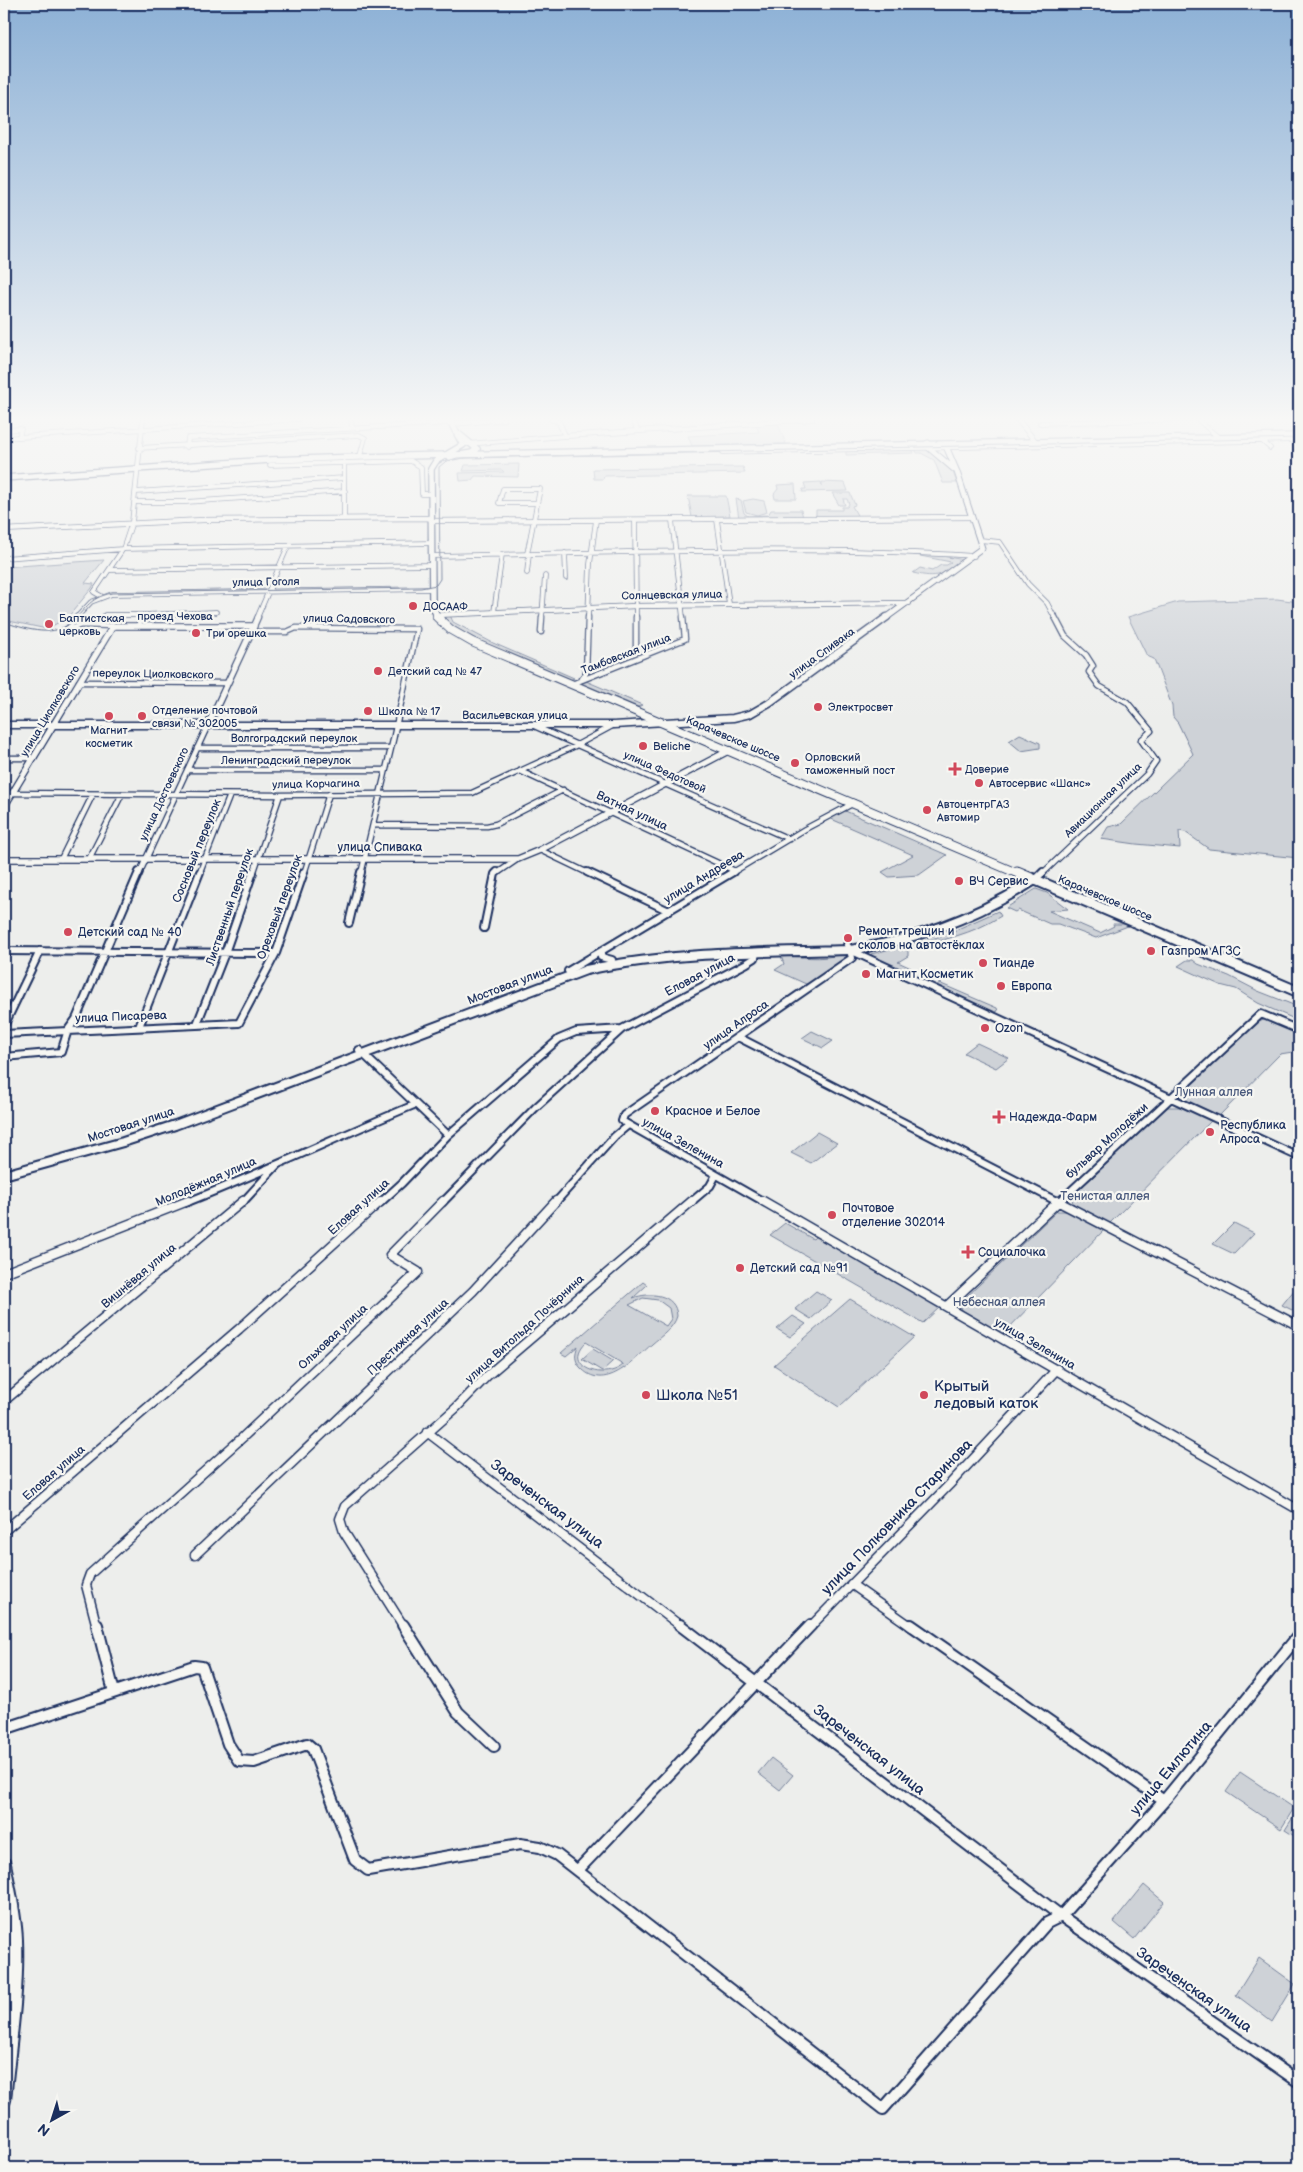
<svg xmlns="http://www.w3.org/2000/svg" width="1303" height="2172" viewBox="0 0 1303 2172" font-family="'Balsamiq Sans',sans-serif">
<rect width="100%" height="100%" fill="#edeeec"/>
<filter id="ink" filterUnits="userSpaceOnUse"><feTurbulence type="fractalNoise" baseFrequency=".02" numOctaves="2"/><feDisplacementMap in="SourceGraphic" scale="10" xChannelSelector="R" yChannelSelector="G"/><feConvolveMatrix kernelMatrix="1 2 1 2 8 2 1 2 1" color-interpolation-filters="sRGB"/></filter>
<g filter="url(#ink)">
<path fill="#ced2d7" stroke="#74809a" fill-rule="evenodd" d="M774,424H778L786,444L692,446L688,436L759,432L756,425Z
M912,449L914,453L846,455V451Z
M915,449H927L953,472L957,483H943L934,460L921,453H917Z
M519,464L518,477L475,476L472,480L460,481L459,473L504,472L502,470L463,471L465,465Z
M743,467L745,473L604,476L603,479H594L593,469Z
M821,482L822,486V482L845,483L848,491L802,492L803,489H806L804,483Z
M795,484L796,499H775L774,494L778,489L777,485Z
M832,493H850L855,505L852,506L858,517H816V510H842V507H847L849,504L847,499H843L845,505H839Z
M688,496H726L730,516L692,517Z
M736,499L741,500L744,513L748,516L768,515L771,510H801L803,517L739,518Z
M753,499L764,501L767,512L757,515L746,512L743,501Z
M910,554L937,555L964,560C944,575 938,579 913,573L920,568L932,571L941,565H947L951,562Z
M104,560L85,583L94,584L92,588L68,617L47,629L4,620V567Z
M1277,599L1299,602V858L1209,849L1185,832L1179,831L1180,848L1136,844L1101,839L1108,827L1121,824L1193,754L1178,723L1173,717L1172,706L1154,659L1147,656L1128,617L1178,602Z
M450,615L453,622L493,643L574,678L570,680L489,646L447,623L443,616Z
M586,681L642,705L638,707L581,683Z
M1020,734L1040,743V748L1021,751L1009,741Z
M843,810L947,855L919,875L889,877L882,872L913,855L829,818Z
M1036,889L1047,893L1068,909L1049,911L1100,933L1114,926L1113,924H1125L1128,926L1096,938L1058,924H1050L1018,910L1015,912L1006,908Z
M998,911L1001,916C973,934 939,941 908,949V956L898,962L911,968L908,972L874,959L871,954L942,936Z
M840,954H845L847,957L809,984H806L775,970L784,964L781,956C800,956 822,961 840,954Z
M1187,960H1193L1198,964L1229,976L1258,991L1296,1006L1299,1007V1021L1258,1003L1236,989L1220,985L1178,966Z
M939,983L997,1008L998,1011L991,1013L936,987Z
M1267,1019L1299,1032V1051L1280,1054L1218,1117L1180,1099V1095L1258,1022Z
M812,1031L833,1041L823,1048L802,1038Z
M977,1043L1009,1058L996,1068L964,1053Z
M1167,1107H1183L1212,1120L1108,1225L1075,1208L1071,1197Z
M817,1132L837,1143L811,1163L791,1153Z
M1057,1211H1069L1105,1229L1003,1334L962,1310L960,1304L962,1301Z
M785,1223L813,1239L817,1235L941,1306L923,1323L770,1235Z
M1234,1223L1254,1233L1234,1254L1213,1244Z
M643,1282L647,1285L633,1298C649,1292 676,1293 677,1316C674,1328 661,1336 652,1344C634,1360 604,1394 580,1367C574,1360 575,1353 578,1346L566,1356L561,1353ZM643,1298L658,1300L669,1308L671,1319L666,1326L629,1305ZM586,1342L623,1364V1365C603,1382 562,1366 586,1342Z
M1295,1289L1299,1291L1298,1313L1282,1305Z
M816,1291L832,1300L811,1319L795,1309Z
M850,1299L914,1337L839,1407L774,1365Z
M793,1316L806,1324L790,1337L777,1329Z
M593,1349L613,1361L602,1371L582,1359Z
M771,1758L793,1775L780,1790L758,1773Z
M1240,1772L1294,1808L1281,1829L1226,1792Z
M1297,1811L1299,1813V1839L1285,1830Z
M1144,1885L1164,1902L1134,1939L1114,1922Z
M1259,1958L1295,1984L1272,2022L1236,1995Z"/>
<g fill="none" stroke-linecap="round" stroke-linejoin="round">
<defs>
<path id="minor-far4" d="M351,419L352,429
M632,419L638,431
M1197,419L1218,437
M1040,423L1190,419
M4,430L21,429L19,437
M4,438L299,419
M1261,440L1270,448
M467,444L565,436
M187,447L188,438L451,423
M139,448L359,435L365,438L360,456
M723,452L1299,440
M344,462V518
M270,465L411,461L421,467L422,494H431
M136,492L344,478
M135,502H186L345,491
M635,520L636,618
M672,520L683,618
M717,520L729,604
M980,540L1000,542L1028,584L1047,603L1055,618
M565,553L566,578
M527,554L540,489H503L499,503H537
M432,556C612,553 794,545 974,556
M4,558L123,549L432,543
M109,570L432,565
M527,573L529,554
M101,596L94,592L123,549L132,522L143,419
M494,612L502,554
M105,615H143
M76,618L91,602L112,594L432,589
M142,618L143,615L216,612
M257,618L288,546
M542,618L545,576
M588,618L590,564L596,520"/>
<path id="minor-far3" d="M636,617V650
M138,626L142,617
M254,626L258,617
M67,630L77,617
M68,630L81,625L113,626
M252,632H287L296,628L417,629L393,740L361,874
M541,632L542,617
M581,679L586,673L588,617
M79,682L227,683
M572,684L685,639L683,617
M532,725L789,839
M197,748H391
M4,758H33
M187,770H385
M520,771L735,871
M4,793L280,795L472,793L577,745L614,725
M373,825L487,826L496,824L563,790
M540,850L590,874
M61,859L93,794
M89,859L122,794
M139,874L208,725
M199,874L230,795
M253,874L280,795
M304,874L329,794
M496,874L518,859
M730,874L805,829L854,803
M1042,874L1147,774L1156,761L1141,740L1151,731L1127,702L1099,686L1089,672L1093,666L1086,655L1065,636L1055,617"/>
<path id="minor-far2" d="M587,872L669,911
M1035,880L1043,872
M349,923L361,872
M484,928L495,874L497,872
M847,945L850,950L1299,1157
M4,951L276,953
M602,952L601,957L612,960
M568,971L733,872
M197,1024L225,953L253,872
M4,1026L40,951
M139,1027L200,872
M4,1034L239,1023L276,953L304,872
M738,1037L1060,1203
M359,1050L448,1135
M4,1057L61,1052L68,1030L76,1019L139,872
M185,1203C262,1173 337,1137 414,1105
M242,1203L277,1165
M380,1203L402,1183L448,1135L559,1039L576,1032L622,1029L747,963L755,958L756,953
M442,1203L535,1108L622,1029
M555,1203L615,1136L627,1126
M690,1203L710,1186L716,1175
M766,1203L622,1121L624,1115L852,958L850,950
M1058,1203L1261,1014L1299,1030"/>
<path id="minor-far1" d="M763,1201L1299,1510
M1057,1201L1299,1326
M4,1273L188,1201
M947,1306L1059,1201
M4,1401L243,1201
M427,1432L682,1627
M4,1531L239,1329L381,1201
M195,1555L473,1291L556,1201
M851,1584L912,1627
M97,1627L86,1585L90,1574L243,1437L418,1272L390,1255L443,1201
M404,1627L344,1532L340,1519L345,1506L456,1408L488,1375L692,1201
M810,1627L949,1485L1057,1369"/>
<path id="minor" d="M97,1625L114,1692
M403,1625L458,1712L494,1746
M680,1625L1061,1916L1299,2082
M911,1625L1164,1801
M4,1729L194,1666L202,1667L228,1744L239,1761L254,1762L307,1744L313,1749L355,1860L368,1870L520,1844L540,1847L557,1855L883,2109L1047,1923L1061,1916L1164,1801L1299,1635
M578,1870L811,1625"/>
<path id="tertiary-far2" d="M551,419L559,422L565,436L812,419
M1017,419L1036,442
M452,424L504,419
M431,521L972,517
M4,530L203,520L431,518
M435,615L636,606L909,603"/>
<path id="tertiary-far1" d="M4,807L113,626H254L208,725
M4,859H518L540,850L730,750"/>
<path id="tertiary" d="M4,1864C9,1889 15,1914 16,1940C18,1993 9,2047 4,2100"/>
<path id="secondary-far2" d="M928,443L926,444L928,447L955,470
M886,618L982,548L957,472L945,444"/>
<path id="secondary-far1" d="M4,725H614L733,718L750,714L769,703L887,617"/>
<path id="secondary" d="M4,1175L123,1142L175,1125L586,970C673,952 761,952 850,950C918,940 977,917 1035,880"/>
<path id="primary" d="M4,478L270,460L359,457L1299,436"/>
<path id="trunk-far2" d="M450,457L472,453L477,449L460,435
M438,618L432,605L431,469L436,461L463,445L449,419"/>
<path id="trunk-far1" d="M437,617L451,630L472,642L1019,874"/>
<path id="trunk" d="M1017,872L1299,992"/>
</defs>
<use href="#minor-far4" stroke="#1b2f5e" stroke-width="5.5"/>
<use href="#minor-far3" stroke="#1b2f5e" stroke-width="7"/>
<use href="#minor-far2" stroke="#1b2f5e" stroke-width="10"/>
<use href="#minor-far1" stroke="#1b2f5e" stroke-width="11"/>
<use href="#minor" stroke="#1b2f5e" stroke-width="14"/>
<use href="#tertiary-far2" stroke="#1b2f5e" stroke-width="6"/>
<use href="#tertiary-far1" stroke="#1b2f5e" stroke-width="8"/>
<use href="#tertiary" stroke="#1b2f5e" stroke-width="16"/>
<use href="#secondary-far2" stroke="#1b2f5e" stroke-width="7"/>
<use href="#secondary-far1" stroke="#1b2f5e" stroke-width="9"/>
<use href="#secondary" stroke="#1b2f5e" stroke-width="12"/>
<use href="#primary" stroke="#1b2f5e" stroke-width="8"/>
<use href="#trunk-far2" stroke="#1b2f5e" stroke-width="8"/>
<use href="#trunk-far1" stroke="#1b2f5e" stroke-width="10"/>
<use href="#trunk" stroke="#1b2f5e" stroke-width="13"/>
<use href="#minor-far4" stroke="#f6f6f2" stroke-width="4"/>
<use href="#minor-far3" stroke="#f6f6f2" stroke-width="4.5"/>
<use href="#minor-far2" stroke="#f6f6f2" stroke-width="6"/>
<use href="#minor-far1" stroke="#f6f6f2" stroke-width="8"/>
<use href="#minor" stroke="#f6f6f2" stroke-width="10"/>
<use href="#tertiary-far2" stroke="#f6f6f2" stroke-width="4.5"/>
<use href="#tertiary-far1" stroke="#f6f6f2" stroke-width="5.5"/>
<use href="#tertiary" stroke="#f6f6f2" stroke-width="12"/>
<use href="#secondary-far2" stroke="#f6f6f2" stroke-width="5"/>
<use href="#secondary-far1" stroke="#f6f6f2" stroke-width="6"/>
<use href="#secondary" stroke="#f6f6f2" stroke-width="8"/>
<use href="#primary" stroke="#f6f6f2" stroke-width="5.5"/>
<use href="#trunk-far2" stroke="#f6f6f2" stroke-width="5.5"/>
<use href="#trunk-far1" stroke="#f6f6f2" stroke-width="8"/>
<use href="#trunk" stroke="#f6f6f2" stroke-width="9"/>
<path stroke="#1b2f5e" stroke-width="1" d="M4,622C23,628 50,638 69,624C86,611 87,598 112,593L421,588L436,585L440,579L439,467L445,462L457,458L1299,438"/>
</g>
</g>
<linearGradient id="sky" x2="0" y2="1"><stop stop-color="#8db1d6"/><stop offset="0.58" stop-color="#f7f7f6"/><stop offset="1" stop-color="#f7f7f6" stop-opacity="0"/></linearGradient>
<rect width="1303" height="723" fill="url(#sky)"/>
<g fill="#d1495b" stroke="#f6f6f2" stroke-width="2">
<circle cx="413" cy="606" r="5"/>
<circle cx="49" cy="624" r="5"/>
<circle cx="196" cy="633" r="5"/>
<circle cx="378" cy="671" r="5"/>
<circle cx="818" cy="707" r="5"/>
<circle cx="368" cy="711" r="5"/>
<circle cx="109" cy="716" r="5"/>
<circle cx="142" cy="716" r="5"/>
<circle cx="643" cy="746" r="5"/>
<circle cx="795" cy="763" r="5"/>
<path d="M952.5 761.5h5v5h5v5h-5v5h-5v-5h-5v-5h5z"/>
<circle cx="979" cy="783" r="5"/>
<circle cx="927" cy="810" r="5"/>
<circle cx="959" cy="881" r="5"/>
<circle cx="68" cy="932" r="5"/>
<circle cx="848" cy="938" r="5"/>
<circle cx="1151" cy="951" r="5"/>
<circle cx="983" cy="963" r="5"/>
<circle cx="866" cy="974" r="5"/>
<circle cx="1001" cy="986" r="5"/>
<circle cx="985" cy="1028" r="5"/>
<circle cx="655" cy="1111" r="5"/>
<path d="M996.5 1109.5h5v5h5v5h-5v5h-5v-5h-5v-5h5z"/>
<circle cx="1210" cy="1132" r="5"/>
<circle cx="832" cy="1215" r="5"/>
<path d="M965.5 1244.5h5v5h5v5h-5v5h-5v-5h-5v-5h5z"/>
<circle cx="740" cy="1268" r="5"/>
<circle cx="646" cy="1395" r="5"/>
<circle cx="924" cy="1395" r="5"/>
</g>
<g text-anchor="middle" dominant-baseline="central" stroke-width="4.5" stroke-linejoin="round" paint-order="stroke">
<g font-size="11" fill="#1b2f5e" stroke="#f6f6f2">
<text transform="translate(266 582) rotate(-1)">улица Гоголя</text>
<text transform="translate(672 595) rotate(-1)">Солнцевская улица</text>
<text x="175" y="616">проезд Чехова</text>
<text transform="translate(349 619) rotate(1)">улица Садовского</text>
<text transform="translate(822 653) rotate(-36)">улица Спивака</text>
<text transform="translate(626 654) rotate(-21)">Тамбовская улица</text>
<text transform="translate(153 674) rotate(1)">переулок Циолковского</text>
<text transform="translate(50 711) rotate(-59)">улица Циолковского</text>
<text x="515" y="715">Васильевская улица</text>
<text x="294" y="738">Волгоградский переулок</text>
<text transform="translate(733 739) rotate(23)">Карачевское шоссе</text>
<text x="286" y="760">Ленинградский переулок</text>
<text transform="translate(665 772) rotate(24)">улица Федотовой</text>
<text transform="translate(316 784) rotate(-1)">улица Корчагина</text>
<text transform="translate(164 794) rotate(-65)">улица Достоевского</text>
<text transform="translate(1103 800) rotate(-44)">Авиационная улица</text>
<text transform="translate(1105 898) rotate(23)">Карачевское шоссе</text>
</g>
<g font-size="11" fill="#1b2f5e" stroke="#f6f6f2" text-anchor="start">
<text x="423" y="606">ДОСААФ</text>
<text x="59" y="618">Баптистская<tspan x="59" dy="13">церковь</tspan></text>
<text x="206" y="633">Три орешка</text>
<text x="388" y="671">Детский сад № 47</text>
<text x="828" y="707">Электросвет</text>
<text x="152" y="710">Отделение почтовой<tspan x="152" dy="13">связи № 302005</tspan></text>
<text x="378" y="711">Школа № 17</text>
<text x="109" y="730" text-anchor="middle">Магнит<tspan x="109" dy="13">косметик</tspan></text>
<text x="653" y="746">Beliche</text>
<text x="805" y="757">Орловский<tspan x="805" dy="13">таможенный пост</tspan></text>
<text x="965" y="769">Доверие</text>
<text x="989" y="783">Автосервис «Шанс»</text>
<text x="937" y="804">АвтоцентрГАЗ<tspan x="937" dy="13">Автомир</tspan></text>
</g>
<g font-size="12" fill="#1b2f5e" stroke="#f6f6f2">
<text transform="translate(632 811) rotate(25)">Ватная улица</text>
<text x="380" y="847">улица Спивака</text>
<text transform="translate(197 851) rotate(-68)">Сосновый переулок</text>
<text transform="translate(704 877) rotate(-31)">улица Андреева</text>
<text transform="translate(230 907) rotate(-71)">Лиственный переулок</text>
<text transform="translate(280 907) rotate(-70)">Ореховый переулок</text>
<text transform="translate(700 975) rotate(-28)">Еловая улица</text>
<text transform="translate(510 985) rotate(-21)">Мостовая улица</text>
<text transform="translate(121 1017) rotate(-2)">улица Писарева</text>
<text transform="translate(736 1025) rotate(-35)">улица Алроса</text>
<text transform="translate(131 1125) rotate(-18)">Мостовая улица</text>
<text transform="translate(1107 1141) rotate(-42)">бульвар Молодёжи</text>
<text transform="translate(683 1143) rotate(29)">улица Зеленина</text>
<text transform="translate(206 1182) rotate(-23)">Молодёжная улица</text>
<text transform="translate(359 1207) rotate(-42)">Еловая улица</text>
<text transform="translate(139 1276) rotate(-40)">Вишнёвая улица</text>
<text transform="translate(525 1329) rotate(-42)">улица Витольда Почёрнина</text>
<text transform="translate(333 1337) rotate(-43)">Ольховая улица</text>
<text transform="translate(408 1337) rotate(-43)">Престижная улица</text>
<text transform="translate(1035 1344) rotate(30)">улица Зеленина</text>
<text transform="translate(54 1473) rotate(-41)">Еловая улица</text>
</g>
<g font-size="12" fill="#1b2f5e" stroke="#f6f6f2" text-anchor="start">
<text x="969" y="881">ВЧ Сервис</text>
<text x="858" y="931">Ремонт трещин и<tspan x="858" dy="14">сколов на автостёклах</tspan></text>
<text x="78" y="932">Детский сад № 40</text>
<text x="1161" y="951">Газпром АГЗС</text>
<text x="993" y="963">Тианде</text>
<text x="876" y="974">Магнит Косметик</text>
<text x="1011" y="986">Европа</text>
<text x="995" y="1028">Ozon</text>
<text x="665" y="1111">Красное и Белое</text>
<text x="1009" y="1117">Надежда-Фарм</text>
<text x="1220" y="1125">Республика<tspan x="1220" dy="14">Алроса</tspan></text>
<text x="842" y="1208">Почтовое<tspan x="842" dy="14">отделение 302014</tspan></text>
<text x="978" y="1252">Социалочка</text>
<text x="750" y="1268">Детский сад №91</text>
</g>
<g font-size="12" fill="#48587c" stroke="#f6f6f2">
<text x="1214" y="1092">Лунная аллея</text>
<text x="1105" y="1196">Тенистая аллея</text>
<text x="999" y="1302">Небесная аллея</text>
</g>
<g font-size="15" fill="#1b2f5e" stroke="#f6f6f2" text-anchor="start">
<text x="934" y="1386">Крытый<tspan x="934" dy="17">ледовый каток</tspan></text>
<text x="656" y="1395">Школа №51</text>
</g>
<g font-size="15" fill="#1b2f5e" stroke="#f6f6f2">
<text transform="translate(547 1504) rotate(37)">Зареченская улица</text>
<text transform="translate(897 1517) rotate(-46)">улица Полковника Старинова</text>
<text transform="translate(869 1750) rotate(38)">Зареченская улица</text>
<text transform="translate(1171 1768) rotate(-50)">улица Емлютина</text>
<text transform="translate(1194 1990) rotate(35)">Зареченская улица</text>
</g>
</g>
<rect width="1303" height="2172" fill="none" stroke="#f6f6f2" stroke-width="20"/>
<rect x="10" y="10" width="1283" height="2152" fill="none" stroke="#1b2f5e" stroke-width="2" filter="url(#ink)"/>
<g transform="translate(52 2120) rotate(219)" stroke="#f6f6f2" stroke-width="4" paint-order="stroke">
<path d="M0-4L9 19L0 12L-9 19Z" fill="#1b2f5e"/>
<text y="-8" font-size="14" font-weight="bold" text-anchor="middle" fill="#1b2f5e">N</text>
</g>
</svg>
